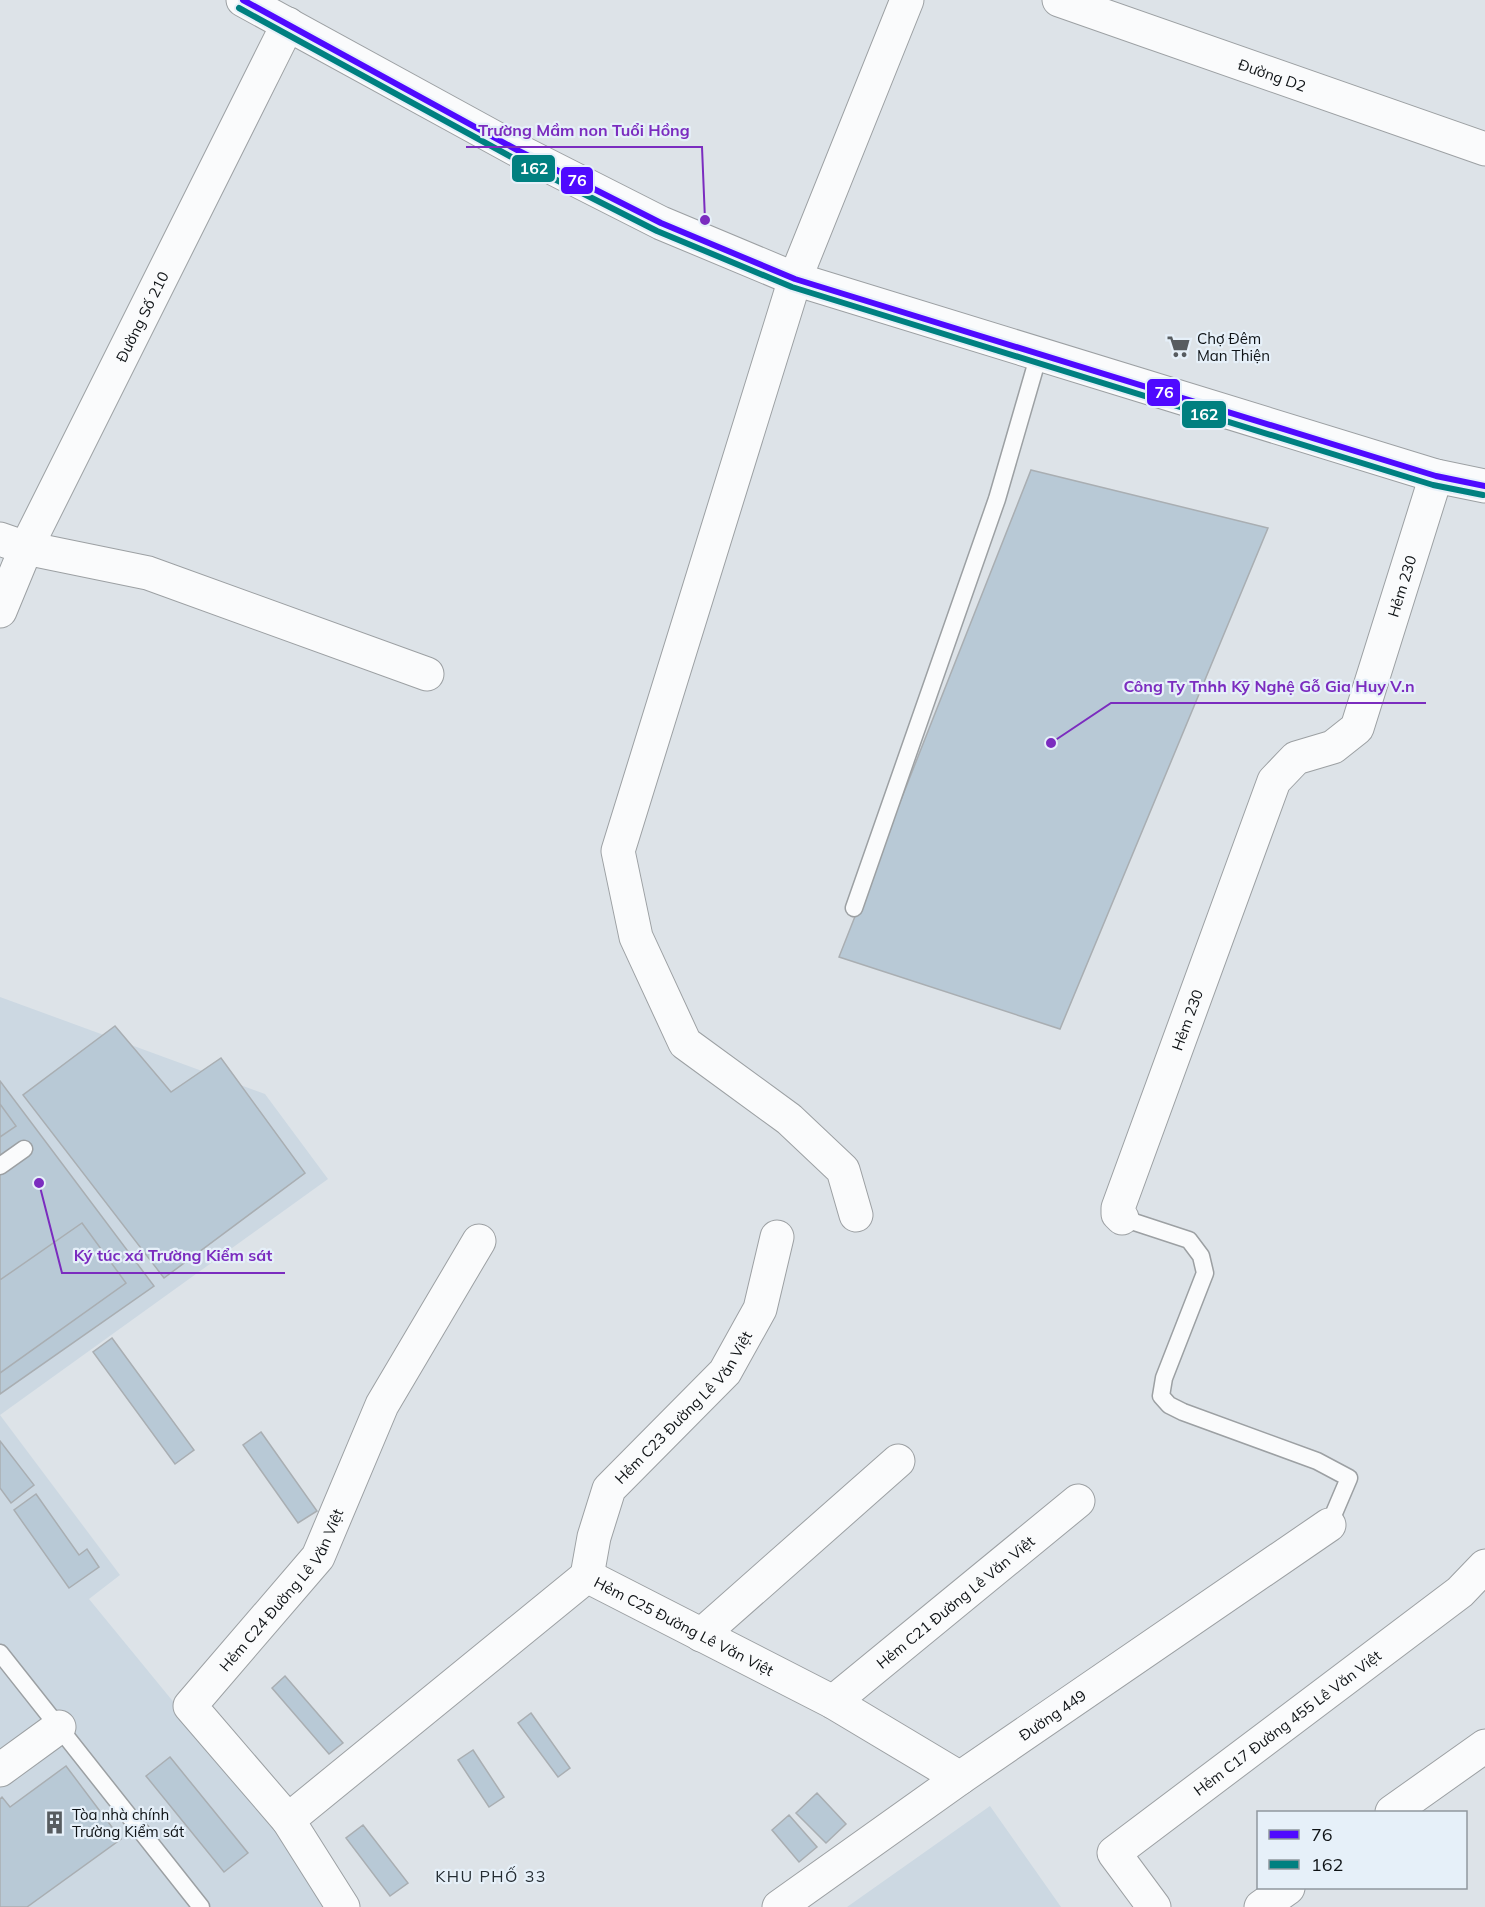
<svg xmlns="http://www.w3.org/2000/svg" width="1485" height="1907" viewBox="0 0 1485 1907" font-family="Mulish,sans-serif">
<rect width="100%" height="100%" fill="#dde3e8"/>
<path fill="#ccd8e2" d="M0,997L265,1094L328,1179L0,1415L120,1575L89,1599L276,1827L325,1907H0Z
M990,1806L1061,1907H847Z"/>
<path fill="#b8c9d6" stroke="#a9aeb2" stroke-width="1.5" d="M1031,470L1268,528L1060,1029L839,957Z
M115,1026L171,1092L221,1058L305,1173L164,1278L23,1095Z
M0,1081L154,1286L0,1394Z
M0,1104L16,1126L0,1137Z
M82,1223L126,1283L0,1373V1280Z
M112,1338L194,1450L175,1464L93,1352Z
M261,1432L317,1511L298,1523L243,1445Z
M0,1441L34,1485L11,1503L0,1488Z
M36,1494L79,1555L87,1549L99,1567L69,1588L14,1510Z
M285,1676L343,1743L329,1754L272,1688Z
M531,1713L570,1768L558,1777L518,1723Z
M473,1750L504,1797L489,1807L458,1760Z
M170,1757L248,1853L224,1872L146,1776Z
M66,1766L121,1839L27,1907H0V1799L2,1797L10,1807Z
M817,1793L846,1824L826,1843L796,1813Z
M789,1815L817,1847L799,1862L772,1830Z
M363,1825L408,1883L390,1896L346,1838Z"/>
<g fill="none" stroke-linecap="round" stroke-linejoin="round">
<defs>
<path id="lane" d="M854,908L997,499L1039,354
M0,1166L24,1149
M1122,1218L1189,1240L1201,1256L1205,1273L1164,1378L1161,1396L1169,1405L1183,1412L1317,1461L1349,1478L1329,1525
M0,1653L201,1907"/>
<g id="street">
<path id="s1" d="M1059,0L1485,149"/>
<path d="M0,539L26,548L148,573L427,674"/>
<path id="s2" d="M0,611L26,548L288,24"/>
<path d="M856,1215L843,1170L789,1119L685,1043L636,937L618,851L795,279L907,0"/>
<path id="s3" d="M1122,1218L1118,1214V1208L1274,781L1296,758L1333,747L1357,728L1436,476"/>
<path id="s4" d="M587,1576L594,1537L609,1489L725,1372L760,1309L777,1237"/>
<path d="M701,1635L898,1461"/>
<path id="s5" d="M833,1702L1078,1501"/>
<path d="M0,1770L59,1727"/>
<path d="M1392,1812L1485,1746"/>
<path id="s6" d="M288,1820L587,1576L833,1702L960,1778"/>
<path id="s7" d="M343,1907L288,1820L190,1706L318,1557L382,1405L479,1241"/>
<path id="s8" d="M779,1907L960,1778L1329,1525"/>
<path id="s9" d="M1154,1907L1114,1853L1460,1592L1485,1566"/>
<path d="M1261,1907L1288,1888"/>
</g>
<path id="secondary" d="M243,0L519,151L661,223L795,279L1436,476L1485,486"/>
</defs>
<use href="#lane" stroke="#9ca0a3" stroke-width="19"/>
<use href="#street" stroke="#9ca0a3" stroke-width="35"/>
<use href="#secondary" stroke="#9ca0a3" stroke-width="35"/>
<use href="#lane" stroke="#fafbfc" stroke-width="16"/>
<use href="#street" stroke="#fafbfc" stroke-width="33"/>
<use href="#secondary" stroke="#fafbfc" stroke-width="33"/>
<defs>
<path id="bus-1" d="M243,0L519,151L661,223L795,279L1436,476L1485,486"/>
<path id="bus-2" d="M239,8L515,159L657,231L792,287L1433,485L1483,495"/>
</defs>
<use href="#bus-1" stroke="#e6f0f9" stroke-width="10"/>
<use href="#bus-2" stroke="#e6f0f9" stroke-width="10"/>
<use href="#bus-1" stroke="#4f0aff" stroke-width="6"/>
<use href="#bus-2" stroke="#008080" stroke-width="6"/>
</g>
<defs>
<symbol id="supermarket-bare" viewBox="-9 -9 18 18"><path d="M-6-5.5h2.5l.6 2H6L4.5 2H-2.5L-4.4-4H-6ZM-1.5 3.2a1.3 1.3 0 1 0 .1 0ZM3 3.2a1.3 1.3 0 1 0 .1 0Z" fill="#575c60" stroke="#e6f0f9" stroke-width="2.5" paint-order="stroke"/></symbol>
<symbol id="building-bare" viewBox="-9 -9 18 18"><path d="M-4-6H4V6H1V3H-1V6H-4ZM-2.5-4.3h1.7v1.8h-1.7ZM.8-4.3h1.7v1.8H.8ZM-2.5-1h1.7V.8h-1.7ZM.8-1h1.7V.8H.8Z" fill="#575c60" stroke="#e6f0f9" stroke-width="2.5" paint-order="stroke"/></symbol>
</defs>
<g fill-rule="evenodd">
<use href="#supermarket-bare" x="1162" y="330" width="33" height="33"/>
<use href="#building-bare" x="38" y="1806" width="33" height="33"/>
</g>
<g text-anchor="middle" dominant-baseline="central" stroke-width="4.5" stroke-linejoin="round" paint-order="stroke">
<g font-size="15" fill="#0f1316" stroke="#e6f0f9">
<text stroke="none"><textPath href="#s1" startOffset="226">Đường D2</textPath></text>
<text stroke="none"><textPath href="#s2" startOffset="327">Đường Số 210</textPath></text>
<text stroke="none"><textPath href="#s3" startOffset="716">Hẻm 230</textPath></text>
<text stroke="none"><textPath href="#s3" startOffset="212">Hẻm 230</textPath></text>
<text stroke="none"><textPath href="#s4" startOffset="201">Hẻm C23 Đường Lê Văn Việt</textPath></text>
<text stroke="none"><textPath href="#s7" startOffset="402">Hẻm C24 Đường Lê Văn Việt</textPath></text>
<text stroke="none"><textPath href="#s5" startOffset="158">Hẻm C21 Đường Lê Văn Việt</textPath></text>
<text stroke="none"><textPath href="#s6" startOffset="495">Hẻm C25 Đường Lê Văn Việt</textPath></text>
<text stroke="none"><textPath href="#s8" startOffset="334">Đường 449</textPath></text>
<text stroke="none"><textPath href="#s9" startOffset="284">Hẻm C17 Đường 455 Lê Văn Việt</textPath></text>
</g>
<g font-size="15" fill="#0f1316" stroke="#e6f0f9" text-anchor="start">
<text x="1197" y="338">Chợ Đêm<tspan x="1197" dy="17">Man Thiện</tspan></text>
<text x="72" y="1814">Tòa nhà chính<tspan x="72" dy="17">Trường Kiểm sát</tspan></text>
</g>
<g font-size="16" letter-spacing="1.5" fill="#242c32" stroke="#e6f0f9">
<text x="491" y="1876">KHU PHỐ 33</text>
</g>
</g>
<path fill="none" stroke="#7b2cbf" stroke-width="2" d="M705 220L702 147H466M1051 743L1111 703H1426M39 1183L62 1273H285"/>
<g fill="#7b2cbf" stroke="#e6f0f9" stroke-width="2">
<circle cx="705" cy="220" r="6"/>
<circle cx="1051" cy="743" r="6"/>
<circle cx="39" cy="1183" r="6"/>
</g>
<g font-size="16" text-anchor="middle" font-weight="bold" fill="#7b2cbf" stroke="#e6f0f9" stroke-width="4.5" stroke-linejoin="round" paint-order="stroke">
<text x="584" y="136">Trường Mầm non Tuổi Hồng</text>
<text x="1269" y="692">Công Ty Tnhh Kỹ Nghệ Gỗ Gia Huy V.n</text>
<text x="173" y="1261">Ký túc xá Trường Kiểm sát</text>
</g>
<g stroke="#e6f0f9" stroke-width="2">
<rect x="511" y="154" width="45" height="29" rx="6" fill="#008080"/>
<rect x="560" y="166" width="34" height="29" rx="6" fill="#4f0aff"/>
<rect x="1146" y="378" width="35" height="29" rx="6" fill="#4f0aff"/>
<rect x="1181" y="400" width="46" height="29" rx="6" fill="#008080"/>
</g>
<g font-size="16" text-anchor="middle" font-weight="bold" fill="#fff">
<text x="534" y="174">162</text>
<text x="577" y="186">76</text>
<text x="1164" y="398">76</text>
<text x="1204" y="420">162</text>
</g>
<rect x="1257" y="1811" width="210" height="78" fill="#e6f0f9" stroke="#90989e" stroke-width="1.5"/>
<rect x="1269" y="1830" width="30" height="9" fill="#4f0aff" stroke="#90989e" stroke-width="1.5"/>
<text x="1311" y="1841" font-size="18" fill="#0f1316">76</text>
<rect x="1269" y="1860" width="30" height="9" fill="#008080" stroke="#90989e" stroke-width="1.5"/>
<text x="1311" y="1871" font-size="18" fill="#0f1316">162</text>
</svg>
